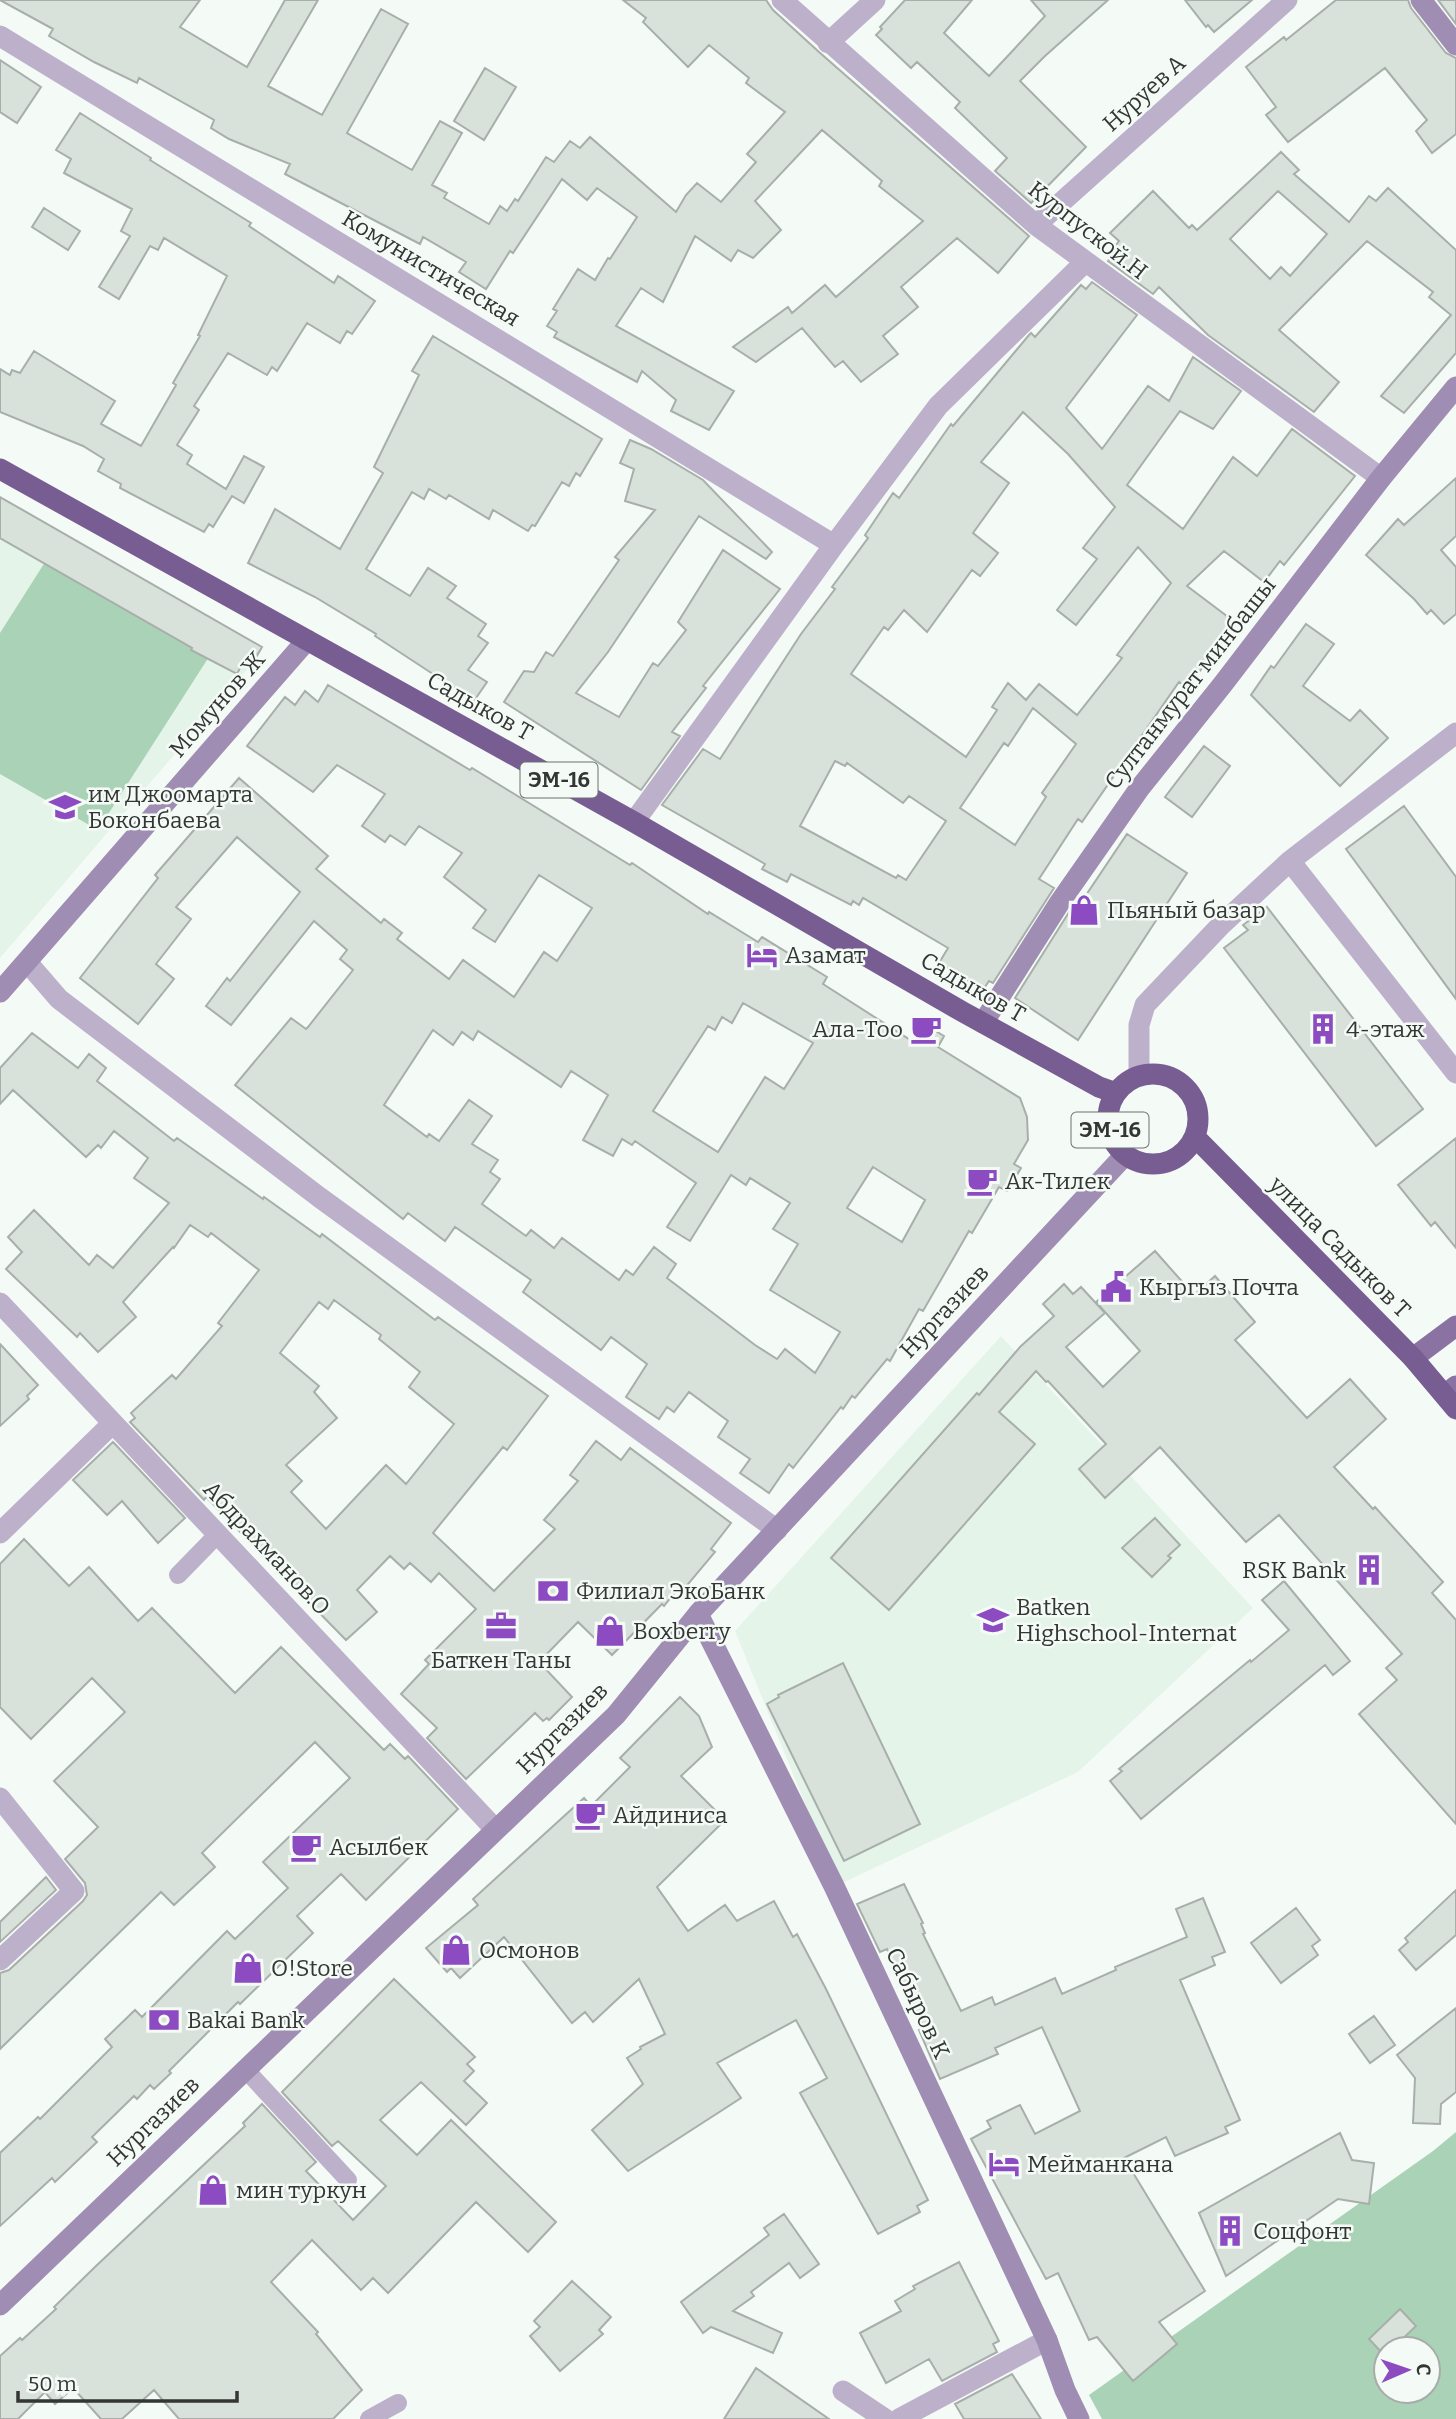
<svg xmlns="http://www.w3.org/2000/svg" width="1456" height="2419" viewBox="0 0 1456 2419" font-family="Bitter,serif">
<rect width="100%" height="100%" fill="#f4fbf6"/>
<path fill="#e5f4e9" d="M0,502L258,657L0,958Z
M1001,1336L1253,1608L1078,1772L838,1885L735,1631Z"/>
<path fill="#aad2b6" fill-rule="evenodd" d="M47,559L214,649L98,830L0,774V633Z
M1456,2132V2419H1102L1089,2395L1433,2151ZM1386,2349H1428V2391H1386Z"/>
<path fill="#d9e1db" stroke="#a8afaa" stroke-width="2" fill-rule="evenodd" d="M0,0H200L180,27L247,67L285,0H318L268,86L322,115L381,9L408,24L347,133L412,170L440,121L462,133L432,185L447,193L444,198L489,224L500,206L507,211L515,199L518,201L546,157L554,162L570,141L580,148L590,137L676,212L686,195L697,183L721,202L756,162L747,154L785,112L746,83L749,78L709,45L688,67L643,22L646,18L623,0H766L773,10L819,52L1029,236L998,273L957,238L901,287L918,307L883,336L898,354L861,382L843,361L835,367L802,328L756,362L733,347L788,307L792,313L825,285L836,297L923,221L879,186L882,181L822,130L755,201L781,230L753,258L738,250L731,261L695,236L663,302L641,288L616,326L734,391L709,430L671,411L676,400L642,371L637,382L554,337L557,332L547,326L557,311L553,309L578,269L595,280L608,258L610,259L637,217L597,188L587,200L562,179L513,253L510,251L486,289L459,272L466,262L423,237L420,244L285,174L290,164L229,139L211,128L214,120L139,78L137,83L94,62L49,36L53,29Z
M905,0H972L944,33L989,76L1045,16L1031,0H1108L1045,56L1020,81L1086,147L1031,203L995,171L1007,158L955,108L960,102L917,62L911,68L876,35L882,29L880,27Z
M1185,0H1252L1214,32L1208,25L1206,27Z
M1336,0H1408L1411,8L1446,53L1456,58V134L1432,153L1416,131L1427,120L1385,68L1288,142L1266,115L1276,107L1246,67L1284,37L1286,40Z
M1438,0H1456V24Z
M0,60L41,87L17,123L0,112Z
M485,68L516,87L484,140L454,121Z
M80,113L151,158L150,160L251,223L249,226L334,283L338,276L375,301L352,334L347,331L340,343L307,323L277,371L272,367L267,375L228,353L194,406L199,410L177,445L192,455L187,464L226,489L244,456L264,467L244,503L232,496L213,527L209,524L204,532L120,488L121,484L98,471L104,459L83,446L0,412V369L10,375L12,370L20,373L34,351L115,401L101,424L141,446L176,385L173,383L200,336L198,335L227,276L164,238L158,250L150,246L119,299L99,287L130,236L121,231L132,209L64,173L71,159L56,150Z
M1281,152L1299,170L1294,174L1349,222L1369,196L1376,201L1388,188L1456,250V353L1404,413L1381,396L1451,315L1429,297L1433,292L1367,241L1279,330L1339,382L1314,412L1208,335L1159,287L1153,294L1108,261L1116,251L1113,249L1119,241L1110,233L1153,191L1189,228L1192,225L1197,230ZM1278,191L1327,234L1290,276L1281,267L1270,279L1230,239Z
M44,208L80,231L68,250L32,227Z
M1092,282L1137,315L1066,408L1102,449L1148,386L1169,401L1193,357L1241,391L1213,429L1180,411L1127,485L1183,529L1233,457L1257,476L1292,429L1355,476L1284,565L1280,561L1264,582L1224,551L1187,586L1236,623L1187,688L1179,682L1082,822L1078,819L1039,879L1054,888L993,983L989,981L983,990L939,963L948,948L863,898L859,905L853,901L851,905L791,874L787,882L762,869L765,864L662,805L703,749L720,759L801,634L835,589L832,587L868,538L865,535L893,493L899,498L951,424L953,426L1029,335L1031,333L1035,337L1081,285L1086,289ZM1023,412L1068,454L1115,507L1083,548L1097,559L1057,610L1076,625L1138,547L1171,583L1117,655L1122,658L1077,715L1039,684L1026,700L1008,683L992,707L997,710L966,757L851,674L884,627L888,630L904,610L927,632L972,570L980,576L998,553L973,533L1009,483L981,462ZM1033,708L1076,744L1042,793L1046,797L1015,845L960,808L1004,743L1008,746ZM835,761L845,766L847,763L903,803L909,796L946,821L906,880L898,875L896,878L800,826Z
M433,336L602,439L580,476L576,473L569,486L562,482L535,526L532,525L528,531L493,510L489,519L449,495L446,499L429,489L424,499L412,492L366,569L410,596L428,568L456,586L447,598L486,624L478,636L488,643L468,670L487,682L474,701L375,636L376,634L315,597L248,563L275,509L340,549L383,473L374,467L419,375L412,371Z
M630,440L651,449L703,480L772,552L766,559L699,516L608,652L576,693L619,717L653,663L658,666L686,630L678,622L723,550L780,589L703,686L706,688L672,732L680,736L641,790L504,702L524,671L534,672L546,652L553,656L619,560L615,557L655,510L625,501L634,469L620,463Z
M1456,478V536L1441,550L1456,567V614L1444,624L1431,610L1427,614L1414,599L1366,555L1398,519L1404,525Z
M0,497L262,647L251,666L243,662L237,674L191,650L192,648L0,538Z
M1306,624L1334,644L1303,686L1350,721L1360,710L1388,738L1340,786L1251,695L1271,666L1274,668Z
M328,685L470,770L472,768L630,865L632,863L708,914L709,912L758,942L762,937L827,977L823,984L912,1041L922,1023L944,1036L938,1047L1020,1098L1027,1117L1028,1140L1014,1164L1021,1168L1007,1191L999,1187L972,1233L969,1231L923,1311L919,1309L890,1361L887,1359L855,1398L852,1396L843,1409L841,1407L793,1468L789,1464L769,1493L740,1473L750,1459L718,1437L728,1421L689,1392L674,1412L667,1407L659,1419L626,1397L647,1364L611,1337L601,1350L523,1292L531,1280L455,1227L445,1241L408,1213L403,1219L235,1085L291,1018L306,1029L308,1027L353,970L340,959L347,950L314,921L231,1025L206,1006L227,978L230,981L300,892L237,837L176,907L191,919L156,964L174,979L138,1024L80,978L158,878L155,875L239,778L328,856L316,869L381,923L384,919L402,933L397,939L449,979L463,960L514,997L544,952L557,961L592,908L539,875L495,942L473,928L486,910L444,877L462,853L419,826L405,845L390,835L385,842L362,826L385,794L337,765L313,792L247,746L285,697L295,705L305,691L318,702ZM743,1003L813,1043L784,1089L765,1077L718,1152L653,1111L708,1026L715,1030L722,1017L732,1023ZM433,1030L453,1045L462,1032L473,1040L478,1031L561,1087L571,1071L608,1095L583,1140L613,1156L622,1139L632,1145L635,1141L696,1183L667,1227L690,1241L731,1175L746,1185L750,1178L790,1203L773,1229L798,1244L770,1290L840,1332L815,1373L785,1349L777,1359L755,1345L667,1278L676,1264L654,1247L633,1275L626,1270L619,1280L562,1238L554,1248L531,1230L526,1236L482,1204L500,1179L490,1172L498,1160L472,1144L492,1116L469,1100L439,1141L429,1134L427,1137L384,1105ZM873,1167L925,1200L902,1242L847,1208Z
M1204,746L1230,766L1192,817L1165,797Z
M1404,806L1456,877V999L1346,849Z
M1127,834L1187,873L1078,1040L1015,998L1071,909L1076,902L1080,904Z
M1267,907L1423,1109L1376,1146L1224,948L1248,930L1243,925Z
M32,1033L78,1068L89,1054L106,1068L97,1081L174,1141L177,1138L263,1199L264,1197L320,1237L322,1234L435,1320L438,1317L548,1396L507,1450L503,1447L433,1533L494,1591L555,1529L544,1520L578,1481L570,1475L596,1441L621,1460L630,1448L731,1523L711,1549L715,1552L684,1589L680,1586L664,1606L662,1604L612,1655L578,1622L539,1662L572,1697L549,1720L547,1718L543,1721L535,1713L466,1779L427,1738L437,1728L401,1694L429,1664L425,1660L476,1609L439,1573L431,1582L410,1563L404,1569L390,1556L357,1590L377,1612L346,1640L206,1497L204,1500L130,1422L135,1418L131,1413L172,1375L176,1379L222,1326L218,1323L259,1270L211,1233L208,1237L190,1225L174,1248L173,1247L123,1302L136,1317L98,1352L80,1333L77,1337L6,1269L22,1252L8,1237L34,1210L89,1265L97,1255L113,1268L169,1203L134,1178L148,1158L114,1131L101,1148L98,1145L86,1157L13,1090L0,1104V1068ZM334,1300L381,1335L379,1339L420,1372L409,1387L454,1424L406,1484L386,1465L326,1529L291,1492L302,1481L286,1465L337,1418L314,1392L319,1386L280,1353L319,1302L328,1309Z
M1456,1138V1248L1435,1222L1431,1226L1398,1185Z
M1155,1251L1194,1295L1215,1276L1255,1322L1235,1340L1307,1418L1350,1379L1386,1419L1334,1467L1373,1509L1375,1507L1443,1582L1432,1593L1456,1620V1824L1359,1714L1397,1680L1386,1668L1402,1654L1279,1515L1246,1542L1160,1447L1105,1498L1079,1469L1106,1444L1048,1381L1046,1382L1036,1371L999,1412L1035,1444L889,1610L831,1558L977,1393L979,1395L1020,1347L1054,1316L1043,1304L1064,1284L1073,1294L1081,1287L1105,1313L1066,1347L1103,1387L1140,1351L1096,1302Z
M0,1344L38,1385L27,1396L29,1399L0,1426Z
M113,1442L185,1518L158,1543L122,1501L107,1515L73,1480Z
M1155,1518L1180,1545L1168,1556L1171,1558L1152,1577L1122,1548Z
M24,1539L69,1586L89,1567L138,1621L152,1608L235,1693L281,1647L384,1750L390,1744L405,1759L408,1756L458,1809L366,1900L341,1874L297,1916L313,1933L240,2004L238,2002L169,2071L171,2073L154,2089L150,2085L137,2099L134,2096L92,2137L97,2142L55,2182L52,2178L0,2226V2153L38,2117L40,2119L112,2047L105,2039L135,2010L142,2017L227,1931L235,1939L288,1888L263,1862L350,1778L315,1742L202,1853L215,1867L174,1905L161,1892L0,2049V1973L9,1970L83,1901L87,1895L85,1883L65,1859L98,1827L54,1781L125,1712L92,1678L31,1739L0,1707V1564Z
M1284,1581L1350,1661L1333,1675L1325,1665L1141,1819L1110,1781L1122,1771L1119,1769L1250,1660L1251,1662L1289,1630L1262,1600Z
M843,1663L920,1824L844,1861L767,1704L779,1697L778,1695Z
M680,1697L699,1716L712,1747L681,1776L725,1820L657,1887L688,1931L725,1905L737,1921L774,1901L793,1937L797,1934L826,1989L928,2200L917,2206L920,2212L878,2234L800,2093L827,2078L796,2020L717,2063L741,2098L628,2171L592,2130L643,2084L627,2058L641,2049L640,2047L665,2034L639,1979L593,2022L585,2012L572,2023L504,1937L460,1978L451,1968L447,1972L426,1948L478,1905L473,1899L584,1798L591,1806L630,1767L620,1758Z
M46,1877L56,1890L0,1942V1922Z
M904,1884L923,1923L921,1924L925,1933L923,1934L961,2011L992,1997L995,2005L1055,1978L1062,1994L1116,1970L1115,1967L1187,1937L1176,1909L1203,1898L1225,1952L1212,1957L1215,1965L1180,1980L1240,2120L1225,2127L1228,2133L1175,2156L1166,2137L1124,2158L1205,2291L1159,2322L1177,2344L1133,2381L1097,2337L1089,2340L1058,2273L1046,2279L971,2139L991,2128L987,2121L1020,2105L1035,2134L1080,2111L1042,2027L995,2048L998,2054L940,2079L919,2030L924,2028L887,1949L880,1952L857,1904Z
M1456,1890V1935L1416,1970L1399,1950L1408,1942L1405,1938Z
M1296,1908L1320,1940L1312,1946L1318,1955L1281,1983L1251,1943Z
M394,1979L475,2057L467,2064L474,2071L464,2081L487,2103L466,2125L421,2082L380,2120L417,2155L451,2120L556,2222L528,2252L476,2202L388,2293L373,2278L361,2290L312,2240L271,2282L318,2332L316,2334L362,2390L333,2419H179L154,2390L122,2419H101L73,2388L55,2404L45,2392L18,2419H0V2356L20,2338L22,2340L56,2309L54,2307L96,2266L245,2126L243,2123L262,2104L316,2162L306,2171L353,2220L386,2186L338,2141L332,2146L282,2092Z
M1456,2008V2092L1441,2104L1440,2124L1413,2123L1415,2078L1397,2055Z
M1374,2016L1395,2045L1370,2063L1349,2034Z
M1340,2133L1352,2160L1374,2163L1369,2204L1338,2199L1226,2276L1199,2213Z
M784,2214L819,2264L800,2278L789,2263L751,2292L754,2296L733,2311L782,2333L773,2353L711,2327L703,2333L681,2302L769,2235L764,2228Z
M959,2262L999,2341L993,2344L997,2352L942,2381L929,2359L886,2383L860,2333L901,2311L895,2301L915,2289L913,2286Z
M572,2281L611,2317L599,2330L603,2334L560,2371L530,2336L540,2327L534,2321Z
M1400,2309L1416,2326L1392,2349H1386L1385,2356L1369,2339Z
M756,2368L829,2419H724Z
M1012,2374L1041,2419H964L955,2404Z"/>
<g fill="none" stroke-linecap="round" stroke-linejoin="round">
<path stroke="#bdb0cb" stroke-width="18" d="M178,1575L218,1534
M245,2069L348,2180
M369,2419L398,2403"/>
<path stroke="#bdb0cb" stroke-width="21" d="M782,0L1036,225L1381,478
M0,36L834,545
M828,43L875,0
M1036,225L1287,0
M634,822L834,545L938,406L1084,263
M1290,861L1456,1073
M27,962L59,999L319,1197L777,1530
M1139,1076V1025L1145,1005L1221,925L1290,861L1456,733
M0,1303L495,1829
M0,1533L113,1423
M0,1798L74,1891L0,1960
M843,2391L885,2419
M899,2419L1047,2340"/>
<path stroke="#a08db3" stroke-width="21" d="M1421,0L1456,45
M0,992L307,640
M983,1023L1060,902L1139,789L1223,684L1381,478L1456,387
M698,1614L834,1886L1047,2340L1065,2390L1079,2419
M0,2305L616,1715L698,1614L1125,1155"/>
<path stroke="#8a73a2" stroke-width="21" d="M1413,1358L1456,1326
M1445,1395L1456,1386"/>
<path stroke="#785d93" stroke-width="21" d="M0,469L634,822L963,1012L1099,1087L1116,1093
M1108 1119a45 45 0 1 1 90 0a45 45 0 1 1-90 0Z
M1195,1137L1413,1358L1456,1409"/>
</g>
<defs>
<symbol id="school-bare" viewBox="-9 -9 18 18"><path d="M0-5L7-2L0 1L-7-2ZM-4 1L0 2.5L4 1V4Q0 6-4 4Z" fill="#8c4bc0" stroke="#f4fbf6" stroke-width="2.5" paint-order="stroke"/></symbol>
<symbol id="shop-bare" viewBox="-9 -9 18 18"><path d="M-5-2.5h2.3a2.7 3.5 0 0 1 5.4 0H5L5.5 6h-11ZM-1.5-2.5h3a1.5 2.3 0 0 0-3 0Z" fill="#8c4bc0" stroke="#f4fbf6" stroke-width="2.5" paint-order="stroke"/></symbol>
<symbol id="hotel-bare" viewBox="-9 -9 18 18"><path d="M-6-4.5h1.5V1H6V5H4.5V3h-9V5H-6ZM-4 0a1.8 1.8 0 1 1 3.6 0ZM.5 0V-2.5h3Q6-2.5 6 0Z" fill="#8c4bc0" stroke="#f4fbf6" stroke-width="2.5" paint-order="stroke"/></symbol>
<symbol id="cafe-bare" viewBox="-9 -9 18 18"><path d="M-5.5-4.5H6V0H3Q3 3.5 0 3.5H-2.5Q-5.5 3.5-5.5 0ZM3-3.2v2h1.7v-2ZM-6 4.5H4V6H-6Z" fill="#8c4bc0" stroke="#f4fbf6" stroke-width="2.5" paint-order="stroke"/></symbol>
<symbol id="building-bare" viewBox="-9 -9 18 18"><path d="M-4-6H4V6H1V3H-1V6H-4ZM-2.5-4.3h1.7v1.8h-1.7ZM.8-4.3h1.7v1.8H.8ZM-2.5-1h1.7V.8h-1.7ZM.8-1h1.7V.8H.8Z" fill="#8c4bc0" stroke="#f4fbf6" stroke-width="2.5" paint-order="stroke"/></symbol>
<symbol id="civic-bare" viewBox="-9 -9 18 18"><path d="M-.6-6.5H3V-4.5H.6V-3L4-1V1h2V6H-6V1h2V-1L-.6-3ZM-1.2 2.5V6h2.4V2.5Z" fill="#8c4bc0" stroke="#f4fbf6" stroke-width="2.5" paint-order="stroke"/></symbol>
<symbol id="bank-bare" viewBox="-9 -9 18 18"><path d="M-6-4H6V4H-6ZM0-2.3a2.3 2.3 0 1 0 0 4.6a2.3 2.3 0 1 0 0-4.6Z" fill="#8c4bc0" stroke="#f4fbf6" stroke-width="2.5" paint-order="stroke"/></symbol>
<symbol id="office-bare" viewBox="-9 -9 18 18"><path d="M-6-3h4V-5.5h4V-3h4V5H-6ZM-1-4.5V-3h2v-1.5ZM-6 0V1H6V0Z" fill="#8c4bc0" stroke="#f4fbf6" stroke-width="2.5" paint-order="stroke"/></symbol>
</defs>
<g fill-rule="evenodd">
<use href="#school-bare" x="43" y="785" width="44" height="44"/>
<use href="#shop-bare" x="1062" y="888" width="44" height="44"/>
<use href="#hotel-bare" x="740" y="933" width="44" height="44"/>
<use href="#cafe-bare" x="904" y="1007" width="44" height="44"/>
<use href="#building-bare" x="1301" y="1007" width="44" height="44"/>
<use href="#cafe-bare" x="960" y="1159" width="44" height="44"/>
<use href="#civic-bare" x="1094" y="1265" width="44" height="44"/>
<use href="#building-bare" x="1347" y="1548" width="44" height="44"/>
<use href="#bank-bare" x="531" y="1569" width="44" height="44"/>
<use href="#school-bare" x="971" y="1598" width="44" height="44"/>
<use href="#office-bare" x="479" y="1604" width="44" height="44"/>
<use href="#shop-bare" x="588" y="1609" width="44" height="44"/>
<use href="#cafe-bare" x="568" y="1793" width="44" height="44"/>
<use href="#cafe-bare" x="284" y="1825" width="44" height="44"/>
<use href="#shop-bare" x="434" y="1928" width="44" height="44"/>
<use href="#shop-bare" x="226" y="1946" width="44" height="44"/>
<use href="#bank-bare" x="142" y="1998" width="44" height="44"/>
<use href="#hotel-bare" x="982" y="2142" width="44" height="44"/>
<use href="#shop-bare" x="191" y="2168" width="44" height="44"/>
<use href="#building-bare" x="1208" y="2209" width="44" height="44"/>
</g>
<g text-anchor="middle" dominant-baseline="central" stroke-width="5" stroke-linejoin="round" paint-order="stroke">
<g fill="#f4fbf6" stroke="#6d716e" stroke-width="2">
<rect x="520.5" y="762.5" width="77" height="35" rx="5"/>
<rect x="1071.5" y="1112.5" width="77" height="35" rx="5"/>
</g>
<g font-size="21" font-weight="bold" fill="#333633">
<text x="559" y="780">ЭМ-16</text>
<text x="1110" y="1130">ЭМ-16</text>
</g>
<g font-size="23" fill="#333633" stroke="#f4fbf6">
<text transform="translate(1144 93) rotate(-42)">Нуруев А</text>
<text transform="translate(1088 230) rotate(38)">Курпуской.Н</text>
<text transform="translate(431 268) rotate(31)">Комунистическая</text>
<text transform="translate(1190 683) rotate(-52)">Султанмурат минбашы</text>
<text transform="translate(217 704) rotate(-49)">Момунов Ж</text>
<text transform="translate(480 706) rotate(29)">Садыков Т</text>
<text transform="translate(973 987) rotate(30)">Садыков Т</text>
<text transform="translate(1340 1247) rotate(45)">улица Садыков Т</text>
<text transform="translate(944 1311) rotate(-47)">Нургазиев</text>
<text transform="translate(267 1548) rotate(47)">Абдрахманов.О</text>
<text transform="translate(562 1728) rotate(-45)">Нургазиев</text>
<text transform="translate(918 2003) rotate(65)">Сабыров К</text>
<text transform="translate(153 2121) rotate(-44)">Нургазиев</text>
</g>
<g font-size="23" fill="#333633" stroke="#f4fbf6" text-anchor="start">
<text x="88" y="794">им Джоомарта<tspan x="88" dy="26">Боконбаева</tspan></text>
<text x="1107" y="910">Пьяный базар</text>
<text x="785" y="955">Азамат</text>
<text x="903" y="1029" text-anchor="end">Ала-Тоо</text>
<text x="1346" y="1029">4-этаж</text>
<text x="1005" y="1181">Ак-Тилек</text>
<text x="1139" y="1287">Кыргыз Почта</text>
<text x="1346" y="1570" text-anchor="end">RSK Bank</text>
<text x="576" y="1591">Филиал ЭкоБанк</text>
<text x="1016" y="1607">Batken<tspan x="1016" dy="26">Highschool-Internat</tspan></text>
<text x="633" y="1631">Boxberry</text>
<text x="501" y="1660" text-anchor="middle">Баткен Таны</text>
<text x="613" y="1815">Айдиниса</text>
<text x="329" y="1847">Асылбек</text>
<text x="479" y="1950">Осмонов</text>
<text x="271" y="1968">O!Store</text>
<text x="187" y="2020">Bakai Bank</text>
<text x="1027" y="2164">Мейманкана</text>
<text x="236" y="2190">мин туркун</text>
<text x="1253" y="2231">Соцфонт</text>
</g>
</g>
<g transform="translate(1407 2370) rotate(88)"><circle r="33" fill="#f4fbf6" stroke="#a7aca8" stroke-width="2"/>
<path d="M0-5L12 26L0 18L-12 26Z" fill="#8c4bc0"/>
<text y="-10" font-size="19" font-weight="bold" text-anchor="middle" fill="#333633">С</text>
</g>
<path d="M18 2391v10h219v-10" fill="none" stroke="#333633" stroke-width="3.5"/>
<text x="28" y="2391" font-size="21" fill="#333633" stroke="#f4fbf6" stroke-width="5" paint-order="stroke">50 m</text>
</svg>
